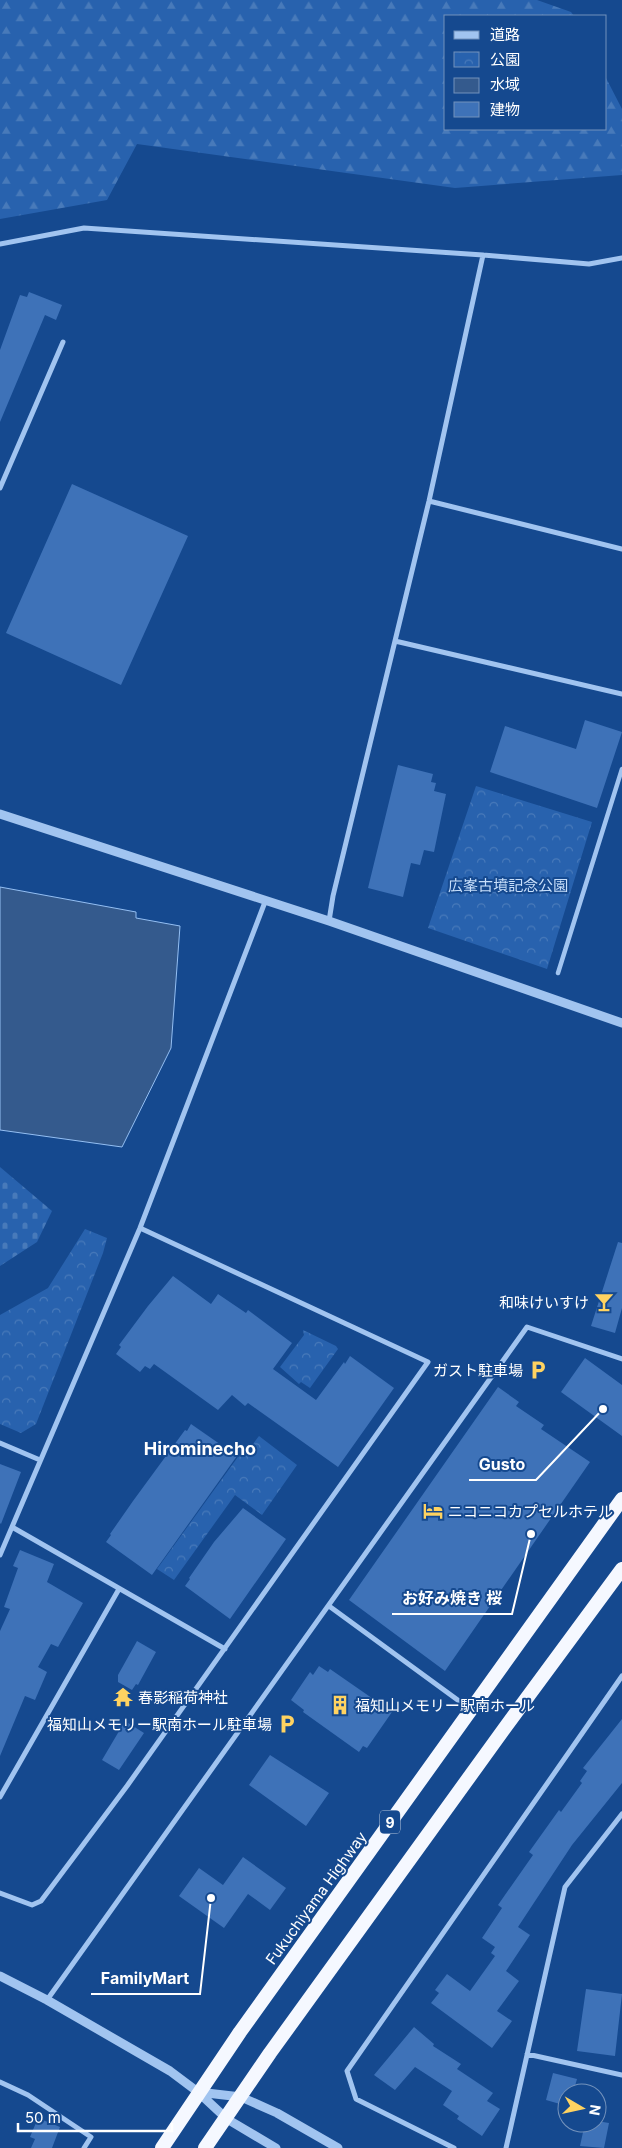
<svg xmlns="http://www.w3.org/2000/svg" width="622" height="2148" viewBox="0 0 622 2148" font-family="Inter,'Noto Sans JP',sans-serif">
<defs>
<pattern id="forest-firs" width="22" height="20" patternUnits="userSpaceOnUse" patternTransform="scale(1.25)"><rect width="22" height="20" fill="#2862ae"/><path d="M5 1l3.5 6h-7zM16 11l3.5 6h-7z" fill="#487aba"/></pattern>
<pattern id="cemetery-stones" width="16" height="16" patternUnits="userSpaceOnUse" patternTransform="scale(1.25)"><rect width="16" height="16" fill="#2862ae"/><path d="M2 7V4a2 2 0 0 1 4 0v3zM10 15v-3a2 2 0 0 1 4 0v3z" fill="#487aba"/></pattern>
<pattern id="park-crowns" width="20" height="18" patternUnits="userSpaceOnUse" patternTransform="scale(1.25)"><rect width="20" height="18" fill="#2862ae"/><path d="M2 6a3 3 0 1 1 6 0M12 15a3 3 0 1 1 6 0" fill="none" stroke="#487aba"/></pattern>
</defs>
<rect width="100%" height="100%" fill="#15498f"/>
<path fill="url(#forest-firs)" d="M0,0H537L571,12L574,16H446V129H606V78L622,109V175L455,188L137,144L107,200L0,219Z"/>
<path fill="url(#cemetery-stones)" d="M0,1167L52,1211L37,1242L0,1266Z"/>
<path fill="url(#park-crowns)" d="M476,786L592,822L547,969L428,928Z
M85,1229L107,1238L103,1253L36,1424L21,1433L0,1424V1315L48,1288Z
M303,1330L336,1346L338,1349L310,1388L301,1382L299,1384L280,1367L304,1335Z
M259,1436L297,1465L262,1515L235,1495L174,1580L157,1569L240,1454L246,1453Z"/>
<path fill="#345a8d" stroke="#94bff3" d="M0,887L136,912V918L180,926L171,1048L122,1147L0,1130Z"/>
<path fill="#3e72b8" d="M29,292L62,305L56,320L45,315L0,422V350L20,295L27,297Z
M72,484L188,536L121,685L6,633Z
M585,720L622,732L597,808L490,772L505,726L576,749Z
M398,765L433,774L431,782L436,783L434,791L446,794L434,852L424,850L420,865L411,863L403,897L368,888Z
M618,1242L622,1243V1308L615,1333L591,1326Z
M173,1276L211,1304L218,1294L246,1313L248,1310L292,1343L273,1369L316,1400L344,1362L345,1364L350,1356L394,1388L338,1467L248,1403L245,1406L232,1395L218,1410L154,1364L150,1369L145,1366L140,1372L116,1354L121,1347L119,1345L148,1306Z
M585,1358L622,1385V1436L561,1392Z
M498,1387L519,1402L516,1406L544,1425L541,1429L590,1462L445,1671L349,1600Z
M191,1424L237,1456L152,1575L106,1542L111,1535L110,1534L133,1501L185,1430L187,1431Z
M0,1464L21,1472L1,1524L0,1523Z
M243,1508L286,1539L230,1619L185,1586L190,1579L189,1578L214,1542Z
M20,1550L54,1564L47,1582L83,1603L58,1647L51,1644L38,1667L47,1672L35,1700L25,1696L0,1756V1631L10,1609L4,1607L18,1568L13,1566Z
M137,1641L156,1652L138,1685L136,1684L132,1690L118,1682V1675Z
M319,1666L328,1672L330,1669L392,1712L367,1748L363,1746L359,1752L303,1712L304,1710L291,1700L310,1672L313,1675Z
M622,1719V1783L572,1845L518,1927L530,1935L506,1971L519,1981L497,2011L512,2021L492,2048L431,2003L439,1993L435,1990L447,1974L470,1991L495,1956L491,1953L495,1947L482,1938L502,1908L498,1905L533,1855L529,1852L559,1810L561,1812L582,1783L580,1781L587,1771L583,1768Z
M125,1721L144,1733L119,1770L102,1760Z
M270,1755L329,1793L306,1826L249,1785Z
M243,1857L286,1888L270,1910L248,1894L224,1928L179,1896L199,1868L223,1885Z
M586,1989L622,1994L615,2056L577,2051Z
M414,2027L434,2044L433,2046L461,2064L457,2069L493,2093L487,2101L500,2109L482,2136L457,2119L459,2116L443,2105L452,2091L415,2067L395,2090L374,2075Z
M553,2073L577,2079L573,2093H567V2106L546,2100Z
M38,2118L60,2127L52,2148H31L35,2139L30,2137Z
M597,2121L609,2123L604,2148L580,2146L585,2123H597Z"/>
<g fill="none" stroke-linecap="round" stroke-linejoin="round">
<path stroke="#a1c4f0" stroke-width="4.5" d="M558,973L622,769"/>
<path stroke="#a1c4f0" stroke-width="5" d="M0,244L84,228L483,255L589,264L622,258
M0,488L63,342
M429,501L622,549
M395,641L622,694
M329,921L333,896L429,501L483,255
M0,1443L40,1460
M12,1527L225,1649
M0,1555L140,1228L265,902
M329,1606L470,1709
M0,1797L119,1589
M0,1893L32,1905L41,1901L127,1786L428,1362L140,1228
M47,2000L527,1327L622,1359
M527,2054L622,2075
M0,2082L28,2095L91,2137L84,2148
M454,2148L356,2099L347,2071L622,1676
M506,2148L565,1887L622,1814"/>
<path stroke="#a1c4f0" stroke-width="9" d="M0,814L329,921L622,1023
M0,1976L47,2000L170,2071L198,2092L227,2119L276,2148
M198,2092L241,2097L277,2113L338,2148"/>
<path stroke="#f5f8ff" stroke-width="14" d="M162,2148L240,2032L622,1499
M205,2148L270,2053L504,1729L622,1569"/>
</g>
<defs>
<symbol id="bar-bare" viewBox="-9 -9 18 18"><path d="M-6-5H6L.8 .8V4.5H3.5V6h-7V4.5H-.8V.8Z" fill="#ffd361" stroke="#15498f" stroke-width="2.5" paint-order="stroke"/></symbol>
<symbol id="parking-bare" viewBox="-9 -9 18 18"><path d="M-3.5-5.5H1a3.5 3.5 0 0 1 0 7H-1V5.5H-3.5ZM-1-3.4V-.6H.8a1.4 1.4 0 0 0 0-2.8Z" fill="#ffd361" stroke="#15498f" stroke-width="2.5" paint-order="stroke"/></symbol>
<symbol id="hotel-bare" viewBox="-9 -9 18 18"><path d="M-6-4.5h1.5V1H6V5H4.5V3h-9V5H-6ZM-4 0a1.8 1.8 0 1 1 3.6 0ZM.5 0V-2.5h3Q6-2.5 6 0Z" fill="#ffd361" stroke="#15498f" stroke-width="2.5" paint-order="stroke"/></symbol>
<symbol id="temple-bare" viewBox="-9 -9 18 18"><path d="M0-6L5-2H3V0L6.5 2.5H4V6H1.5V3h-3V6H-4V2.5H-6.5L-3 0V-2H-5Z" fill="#ffd361" stroke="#15498f" stroke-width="2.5" paint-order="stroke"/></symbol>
<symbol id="building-bare" viewBox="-9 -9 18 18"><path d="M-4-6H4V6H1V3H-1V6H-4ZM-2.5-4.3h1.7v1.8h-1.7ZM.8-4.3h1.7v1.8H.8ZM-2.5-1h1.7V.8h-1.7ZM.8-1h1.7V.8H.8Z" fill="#ffd361" stroke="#15498f" stroke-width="2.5" paint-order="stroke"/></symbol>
</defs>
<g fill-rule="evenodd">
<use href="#bar-bare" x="590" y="1288" width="28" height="28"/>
<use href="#parking-bare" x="524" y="1356" width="28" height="28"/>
<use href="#hotel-bare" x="419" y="1497" width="28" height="28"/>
<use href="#temple-bare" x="109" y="1683" width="28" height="28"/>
<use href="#building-bare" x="326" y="1691" width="28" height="28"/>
<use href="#parking-bare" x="273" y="1710" width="28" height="28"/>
</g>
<g text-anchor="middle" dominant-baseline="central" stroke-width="4" stroke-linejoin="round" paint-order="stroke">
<rect fill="#15498f" stroke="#b9c8dd" stroke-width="1" x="380" y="1810.5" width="20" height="23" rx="4"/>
<g font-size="14" font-weight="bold" fill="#fff">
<text x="390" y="1822">9</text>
</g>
<g font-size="15" fill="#c8dffb" stroke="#15498f">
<text x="508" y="885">広峯古墳記念公園</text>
</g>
<g font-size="15" fill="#fff" stroke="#15498f" text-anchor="end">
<text x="589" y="1302">和味けいすけ</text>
<text x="523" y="1370">ガスト駐車場</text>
<text x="448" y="1511" text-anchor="start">ニコニコカプセルホテル</text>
<text x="138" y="1697" text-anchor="start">春影稲荷神社</text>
<text x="355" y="1705" text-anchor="start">福知山メモリー駅南ホール</text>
<text x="272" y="1724">福知山メモリー駅南ホール駐車場</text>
</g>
<g font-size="15" fill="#fff" stroke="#15498f">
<text transform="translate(316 1898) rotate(-54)">Fukuchiyama Highway</text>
</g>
<g font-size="18" font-weight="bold" fill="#fff" stroke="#15498f">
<text x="200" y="1448">Hirominecho</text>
</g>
</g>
<path fill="none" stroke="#fff" stroke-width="2" d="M603 1409L536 1480H469M531 1534L512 1614H392M211 1898L200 1994H91"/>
<g fill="#fff" stroke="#15498f" stroke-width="2">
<circle cx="603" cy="1409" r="5"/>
<circle cx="531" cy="1534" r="5"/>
<circle cx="211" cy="1898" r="5"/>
</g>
<g font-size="16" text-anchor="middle" font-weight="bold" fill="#fff" stroke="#15498f" stroke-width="4" stroke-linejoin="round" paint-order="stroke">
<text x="502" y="1470">Gusto</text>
<text x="452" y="1604">お好み焼き 桜</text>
<text x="145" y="1984">FamilyMart</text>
</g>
<rect x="444" y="15" width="162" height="115" fill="#15498f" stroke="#7392bc"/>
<rect x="454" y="31" width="25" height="8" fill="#a1c4f0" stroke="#7392bc"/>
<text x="490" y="40" font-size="15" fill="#ffffff">道路</text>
<rect x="454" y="52" width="25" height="15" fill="url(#park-crowns)" stroke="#7392bc"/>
<text x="490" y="65" font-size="15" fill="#ffffff">公園</text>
<rect x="454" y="78" width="25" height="15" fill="#345a8d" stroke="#7392bc"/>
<text x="490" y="90" font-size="15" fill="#ffffff">水域</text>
<rect x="454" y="102" width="25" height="15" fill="#3e72b8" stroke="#7392bc"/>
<text x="490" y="115" font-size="15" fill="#ffffff">建物</text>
<g transform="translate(582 2108) rotate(99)"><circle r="24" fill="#15498f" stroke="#7392bc"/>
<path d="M0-4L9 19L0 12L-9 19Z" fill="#ffd361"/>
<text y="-8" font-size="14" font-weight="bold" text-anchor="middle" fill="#ffffff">N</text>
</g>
<path d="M18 2123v8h154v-8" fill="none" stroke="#ffffff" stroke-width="2.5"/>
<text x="25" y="2123" font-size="15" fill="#ffffff" stroke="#15498f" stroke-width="4" paint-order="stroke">50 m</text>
</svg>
